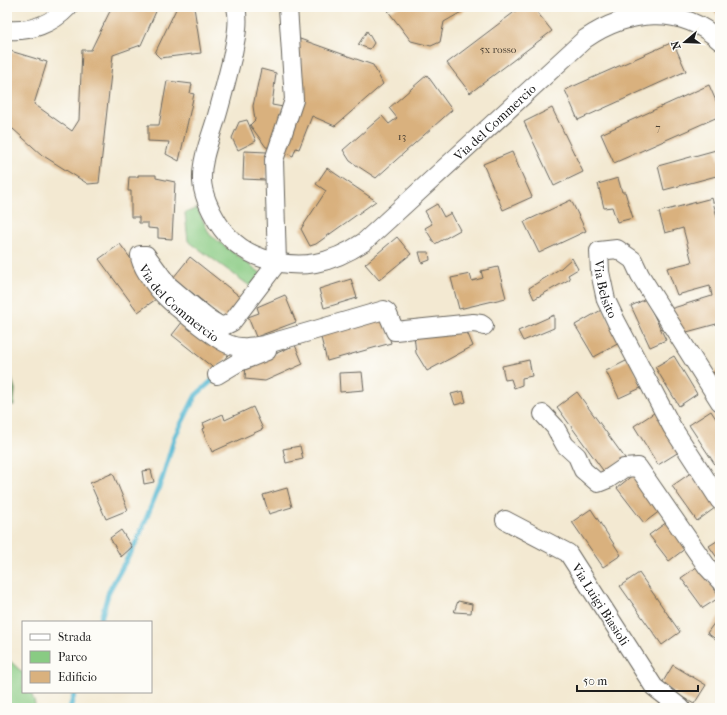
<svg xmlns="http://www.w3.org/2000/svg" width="727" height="715" viewBox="0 0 727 715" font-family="'IM FELL French Canon',serif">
<rect width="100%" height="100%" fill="#fdfcf7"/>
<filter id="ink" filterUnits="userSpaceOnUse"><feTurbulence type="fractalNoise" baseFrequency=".025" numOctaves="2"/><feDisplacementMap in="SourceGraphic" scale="8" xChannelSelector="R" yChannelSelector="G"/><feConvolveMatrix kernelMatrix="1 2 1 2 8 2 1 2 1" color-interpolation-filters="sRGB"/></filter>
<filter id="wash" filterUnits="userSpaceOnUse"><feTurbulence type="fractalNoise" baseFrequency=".012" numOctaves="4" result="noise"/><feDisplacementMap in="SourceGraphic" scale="16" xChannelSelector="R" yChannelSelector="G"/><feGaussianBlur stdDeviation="0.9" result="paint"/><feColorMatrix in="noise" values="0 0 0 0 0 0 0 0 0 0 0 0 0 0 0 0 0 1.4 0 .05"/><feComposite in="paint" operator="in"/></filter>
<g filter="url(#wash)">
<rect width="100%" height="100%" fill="#f3e9d2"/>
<path fill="#89cb83" stroke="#527450" d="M197,208L210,235L262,274L254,289L188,241L185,213Z
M7,658L23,673V692H31L35,704L34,708H7Z"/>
<path fill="#6eaf71" stroke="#456646" d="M7,362L15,389L14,405L7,406Z"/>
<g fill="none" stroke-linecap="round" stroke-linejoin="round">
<path stroke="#53b7d1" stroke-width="5" d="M100,622L109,591L138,539L162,479L175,436L196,395L215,378
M70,708L75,692"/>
</g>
<g id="blocks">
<path fill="#d9b17e" d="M112,7H158L141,45L113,55L99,183L88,184L42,155L13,129L7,127V50L47,62L34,104L72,131L79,120L82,50H91Z
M177,7H194L201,53L160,58L155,53Z
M399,7H470L444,22L440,42L431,46L411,41L388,11Z
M521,7H533L552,31L470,93L447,63Z
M708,7H720V17Z
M367,31L374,43L370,49L358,45Z
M300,39L373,65L383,84L335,126L312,116L299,149L296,148L293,156L284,152Z
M673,42L686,71L578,120L565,90Z
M261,69L276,73L272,105L283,107L273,148L266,147L250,125L255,120L253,106Z
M427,75L452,110L376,178L350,161L343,150L382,116L389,124L397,118L389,108Z
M167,81L192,84L190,93L194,94L179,161L166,154L169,142L148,141V125H159Z
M709,85L720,110V116L614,163L601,134Z
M552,108L583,172L554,186L524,122Z
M247,120L256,141L238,150L232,138L239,122Z
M716,150L720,165V175L664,190L658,166Z
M244,151L267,152L266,180L243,179Z
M512,152L532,197L503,210L483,164Z
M327,168L376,201L316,244L310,246L301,229L326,191L316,184Z
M138,175H156V178L175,182L172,239L158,238V229L148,228V223H139V217H131V191H128L129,177H138Z
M618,178L622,192H625L633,218L617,222L612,207L604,208L598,184Z
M712,198L720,228V323L683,333L670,309L712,296L710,286L677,295L667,268L692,262L683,228L665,233L659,212Z
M571,200L586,231L539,253L524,222Z
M437,204L444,217L451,213L460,230L435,244L425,228L432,224L425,211Z
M397,237L411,254L379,280L365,264Z
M120,244L159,297L138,312L99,259Z
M419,252H429L430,260L422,263Z
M190,257L243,299L227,320L173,278Z
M572,258L578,269L568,275L570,279L534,299L529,288L561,268Z
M498,267L506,298L459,309L451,278L470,274L472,281L483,278L481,271Z
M351,279L357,298L324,308L319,289Z
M285,295L296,322L256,337L248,317L259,313L257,307Z
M646,299L666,340L650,347L631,306Z
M603,309L621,342L594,357L575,325Z
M554,315V328L523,341L518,331Z
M187,316L231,351L216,370L172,335Z
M383,316L391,343L327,361L320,334Z
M467,332L473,346L427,371L416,353L414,335Z
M295,345L303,364L265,381L245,379L246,362H257Z
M674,356L697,394L679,406L655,367Z
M630,359L643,387L619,398L606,371Z
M529,360L532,376L522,378V385L514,388L511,379L505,380L502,366Z
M720,368V387L710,375Z
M362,372L364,390L340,392L339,373Z
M463,391L466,402L455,405L451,394Z
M577,392L625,458L605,473L557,407Z
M253,407L263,429L212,452L202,429L205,428L203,423L223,414L225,420Z
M657,411L682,450L658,465L634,426Z
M711,411L720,425V472L689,425Z
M300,446L303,459L286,463L283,449Z
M151,470L154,482L144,484L142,471Z
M695,470L719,505L697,521L672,486Z
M113,473L128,510L106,519L90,483Z
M634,474L661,510L644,523L617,488Z
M287,488L292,507L269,514L263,495Z
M591,509L621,555L603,567L572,522Z
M667,522L686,548L669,561L649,535Z
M121,530L132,547L121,557L110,538Z
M720,539V562L709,546Z
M698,566L720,597L703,608L681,578Z
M639,573L680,632L662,645L620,586Z
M458,601L472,604L471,613L454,612Z
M720,615V642L707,633Z
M673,665L706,685L694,704L661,685Z"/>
</g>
</g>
<g filter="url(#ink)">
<use href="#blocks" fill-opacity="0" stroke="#67645c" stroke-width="1"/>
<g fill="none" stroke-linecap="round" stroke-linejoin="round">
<defs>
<g id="minor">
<path id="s1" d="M236,7C240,23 235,42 232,58C227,78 222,99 216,119C210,139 201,160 202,181C203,196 210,210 218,223C228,239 244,252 262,258C300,271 331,264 364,242L585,39C627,10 681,4 720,41"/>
<path id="s2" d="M288,7L294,100L274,160L277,263L232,322L222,327L207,318L168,285L146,255H140C139,264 156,287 163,294C172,304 215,339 228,344C239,349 252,347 264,345L384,310L387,312L395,331L473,323L481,324L484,326"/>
<path d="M7,30C30,32 52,24 68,7"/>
<path d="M217,375L237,363L267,351"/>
<path id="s3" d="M720,402L640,275L633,260L617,249L599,251L600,272L606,300L616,321L672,427L720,501"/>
<path d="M543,414L555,427L565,445L577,456L583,470L598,483L608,479L624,468L638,467L708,568L720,581"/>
<path id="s4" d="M505,520L568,553L654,687L681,708"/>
</g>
</defs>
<use href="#minor" stroke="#67645c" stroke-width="20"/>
<use href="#minor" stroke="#fff" stroke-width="18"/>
</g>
</g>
<g text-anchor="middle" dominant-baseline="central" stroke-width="3.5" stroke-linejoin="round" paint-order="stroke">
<g font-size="11" fill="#4b4134">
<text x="498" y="49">5x rosso</text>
<text x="658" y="127">7</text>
<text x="402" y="136">13</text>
</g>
<g font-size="13" fill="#1c1c1c" stroke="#fdfcf7">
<text stroke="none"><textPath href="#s1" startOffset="566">Via del Commercio</textPath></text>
<text stroke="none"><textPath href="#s3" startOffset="243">Via Belsito</textPath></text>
<text stroke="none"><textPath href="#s2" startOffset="520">Via del Commercio</textPath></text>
<text stroke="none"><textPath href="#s4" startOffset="132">Via Luigi Biasioli</textPath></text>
</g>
</g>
<rect width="727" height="715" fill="none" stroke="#fdfcf7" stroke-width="24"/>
<rect x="22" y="621" width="130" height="72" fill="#fdfcf7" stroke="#a3a29f"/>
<rect x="30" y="634" width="20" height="6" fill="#ffffff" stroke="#a3a29f"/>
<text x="58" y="641" font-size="12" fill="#1c1c1c">Strada</text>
<rect x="30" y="651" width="20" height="12" fill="#89cb83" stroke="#a3a29f"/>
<text x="58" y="661" font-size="12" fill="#1c1c1c">Parco</text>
<rect x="30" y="671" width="20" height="12" fill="#d9b17e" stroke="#a3a29f"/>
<text x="58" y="681" font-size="12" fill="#1c1c1c">Edificio</text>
<g transform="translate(685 42) rotate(251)" stroke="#fdfcf7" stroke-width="3" paint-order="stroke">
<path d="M0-3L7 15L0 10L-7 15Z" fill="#1c1c1c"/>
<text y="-6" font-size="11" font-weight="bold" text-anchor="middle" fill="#1c1c1c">N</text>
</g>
<path d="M577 685v6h121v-6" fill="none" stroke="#1c1c1c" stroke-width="2"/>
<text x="583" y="685" font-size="12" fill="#1c1c1c" stroke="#fdfcf7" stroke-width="3" paint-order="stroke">50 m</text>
</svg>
